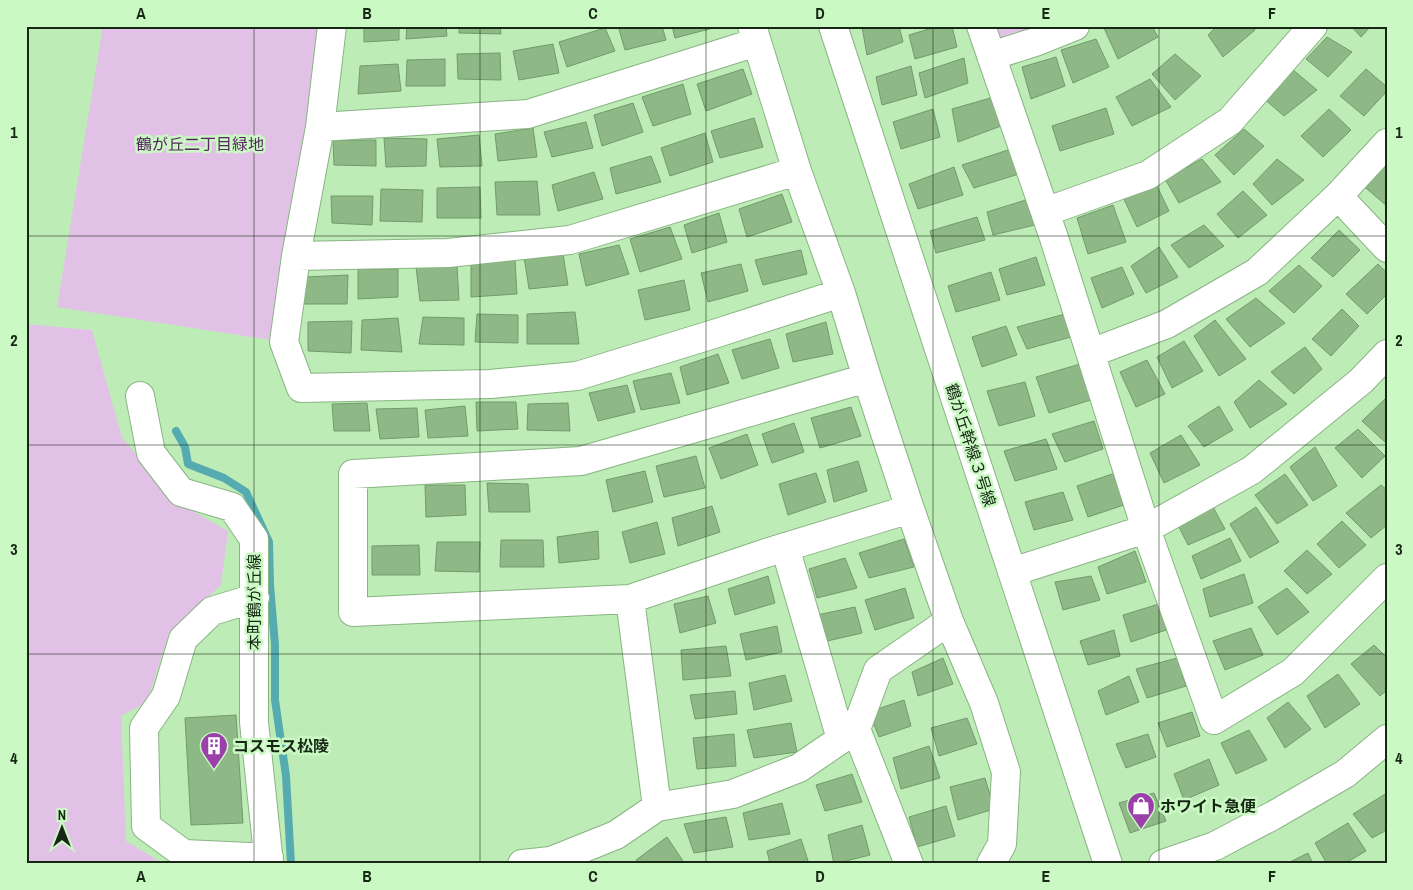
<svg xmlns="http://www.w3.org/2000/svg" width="1413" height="890" viewBox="0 0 1413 890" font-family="'Archivo Narrow','Noto Sans JP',sans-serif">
<rect width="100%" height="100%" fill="#beecb7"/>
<path fill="#e2c1e7" d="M103,26H332L284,342L57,307Z
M981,26H1075L991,56Z
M26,324L92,330L122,438L167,489L189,509L228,531L221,585L169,633L147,702L121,716L126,841L164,864H26Z"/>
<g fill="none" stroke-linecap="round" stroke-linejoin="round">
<path stroke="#56abb1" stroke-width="8" d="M176,431L185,447L188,464L224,478L246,492L269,542L270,585L275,645V700L286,776L291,864"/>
</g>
<path fill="#8eb987" stroke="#709b6a" d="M364,26H399V40L364,42Z
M407,26H446L447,36L406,39Z
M459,26H500L501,34L459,33Z
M618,26H662L666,40L625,50Z
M672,26H716L717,27L675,38Z
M899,26L903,42L867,55L862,27Z
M939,26H952L957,47L915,59L909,35Z
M1108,26H1152L1158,37L1118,59L1104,28Z
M1217,26H1252L1255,30L1223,57L1208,35Z
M1351,26H1371L1361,37Z
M605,28L615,51L567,67L559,42Z
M1327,37L1352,52L1328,77L1306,59Z
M1096,39L1109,67L1073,83L1061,50Z
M553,44L559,73L519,80L513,51Z
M500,53L501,80L458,79L457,54Z
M1175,54L1201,76L1175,100L1152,74Z
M1056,57L1065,86L1031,99L1022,67Z
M964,58L968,83L925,98L919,73Z
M445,59V86H406L407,60Z
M398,64L401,91L358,94L360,66Z
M911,66L917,95L882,105L876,77Z
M743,69L752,94L706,111L697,84Z
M1292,69L1317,90L1284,116L1262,97Z
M1366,69L1387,87V91L1364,116L1340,96Z
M1150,79L1171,107L1132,126L1116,97Z
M683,84L691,114L653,126L642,97Z
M994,97L1001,126L958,142L952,109Z
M633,103L643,132L602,146L594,115Z
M1106,108L1114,134L1060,151L1052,126Z
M933,109L940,137L901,149L893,122Z
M1329,109L1351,130L1323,157L1301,136Z
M754,118L763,147L720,158L711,131Z
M586,122L593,148L552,157L544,132Z
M533,128L537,157L498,161L495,134Z
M1244,129L1264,146L1234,175L1215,155Z
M705,133L713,162L670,176L661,148Z
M479,135L482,166L440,167L437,139Z
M384,138L427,139L426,166L386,167Z
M333,140H376V166L334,165Z
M1014,148L1022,173L974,188L962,165Z
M651,156L661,182L616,194L610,168Z
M1202,159L1221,182L1179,203L1165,179Z
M1277,159L1304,180L1272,205L1253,184Z
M1387,163V206L1360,183Z
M954,167L963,195L918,209L909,184Z
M594,172L603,199L558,211L552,185Z
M1154,180L1169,211L1137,227L1122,195Z
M537,181L540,215H497L495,182Z
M480,187L481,218H437V188Z
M381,189L423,190L422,222L380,221Z
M1243,191L1267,215L1238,238L1217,214Z
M782,194L792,222L747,237L739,209Z
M331,196H373L372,225L332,223Z
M1029,199L1035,225L993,235L987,212Z
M1113,205L1126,242L1088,254L1077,218Z
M719,213L727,242L692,253L684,225Z
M977,217L985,240L936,253L930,231Z
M1204,225L1224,246L1189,268L1171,245Z
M670,227L682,259L640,272L630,239Z
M1339,230L1360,250L1333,277L1311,258Z
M619,245L629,274L586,286L579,254Z
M1159,247L1178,277L1146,293L1131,266Z
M801,250L807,274L763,285L755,260Z
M563,254L568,285L529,289L524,257Z
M1036,257L1045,285L1007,295L999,269Z
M515,260L517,294L471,297V262Z
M741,264L748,291L708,302L701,273Z
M1378,264L1387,273V294L1367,314L1346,294Z
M1299,265L1322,286L1294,313L1269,291Z
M457,266L459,300L420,301L416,267Z
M1122,267L1134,294L1102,308L1091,278Z
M358,269H398V297L358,299Z
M991,272L1000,300L956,312L948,286Z
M348,275L347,304H303L305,277Z
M684,280L690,310L645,320L638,290Z
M1256,298L1285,323L1250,347L1226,319Z
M1342,309L1359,326L1331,356L1312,339Z
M575,312L579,344H527V314Z
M477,314L518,315V343L475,342Z
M1065,314L1071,337L1027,349L1017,327Z
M423,317L464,318V345L419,344Z
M398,318L402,352L361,350L362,320Z
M1215,320L1246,359L1219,376L1194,336Z
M352,321L351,353L308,351V322Z
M826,322L833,354L793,362L786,334Z
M1006,326L1017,355L982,367L972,337Z
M770,339L779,368L742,379L732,350Z
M1184,341L1203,371L1172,388L1157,357Z
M1305,347L1322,369L1294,394L1271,372Z
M718,354L729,383L687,395L680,367Z
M1147,360L1165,394L1136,407L1120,372Z
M1080,364L1094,399L1049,413L1036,377Z
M671,373L680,403L641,410L633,381Z
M1259,380L1287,404L1250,428L1234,402Z
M1025,382L1035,416L999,426L987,391Z
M627,385L635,412L598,421L589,393Z
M1385,399L1387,401L1386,443L1362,421Z
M476,402H516L518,429L477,431Z
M367,403L370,431H334L332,404Z
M568,403L570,431L527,430L528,404Z
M465,406L468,436L428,438L425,410Z
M1219,406L1233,430L1204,447L1188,426Z
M851,407L861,436L820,448L811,418Z
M417,408L419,437L380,439L376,409Z
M1094,421L1103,449L1065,462L1052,434Z
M794,423L804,452L772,463L762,434Z
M1358,429L1385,456L1362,478L1335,448Z
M747,434L758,465L721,479L709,448Z
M1181,435L1200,465L1164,483L1150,453Z
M1046,439L1057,469L1015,481L1004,451Z
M1315,447L1337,486L1313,501L1290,467Z
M696,456L705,488L664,497L656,466Z
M858,461L867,491L834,502L827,470Z
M645,471L653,502L613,512L606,480Z
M816,473L826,502L788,515L779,484Z
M1115,473L1127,504L1088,517L1077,486Z
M1285,474L1308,505L1277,524L1255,495Z
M487,483L528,484L530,512H489Z
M425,485H465L466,515L426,517Z
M1381,485L1387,490V525L1371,538L1346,513Z
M1063,492L1073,520L1034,530L1025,502Z
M712,506L720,532L678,546L672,518Z
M1213,507L1225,529L1188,545L1178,525Z
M1256,507L1279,542L1250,558L1230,524Z
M1342,521L1366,545L1339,568L1317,544Z
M657,522L665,554L630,563L622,532Z
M598,531L599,559L559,563L557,537Z
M1230,538L1241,561L1201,579L1192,556Z
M904,539L914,567L869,578L859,553Z
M501,540H543L544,567H500Z
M437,542H480L479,572L435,571Z
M419,545L420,575H372V546Z
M1307,550L1332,574L1307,594L1284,571Z
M1135,551L1146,582L1107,594L1098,567Z
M845,558L857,588L817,598L809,569Z
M1244,574L1253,603L1210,617L1203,589Z
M768,576L775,603L735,615L728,589Z
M1091,576L1100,600L1063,610L1055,582Z
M905,588L914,618L875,630L865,600Z
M1287,588L1309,612L1277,635L1258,607Z
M708,596L716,623L680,633L674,604Z
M1159,604L1169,629L1131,642L1123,615Z
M855,607L862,633L823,642L817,615Z
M777,626L782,652L746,660L740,634Z
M1251,628L1263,655L1225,670L1213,641Z
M1114,630L1120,656L1088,665L1080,641Z
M1374,645L1387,658V690L1380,696L1351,664Z
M726,646L731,676L683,680L681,650Z
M943,658L953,684L918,696L912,672Z
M1177,658L1186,686L1147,698L1136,669Z
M1338,674L1360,704L1325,728L1307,696Z
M785,675L792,701L754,710L749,683Z
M1129,676L1139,702L1106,715L1098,691Z
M735,691L737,714L695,719L690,695Z
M904,700L911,726L879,737L869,712Z
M1288,702L1311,729L1285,748L1267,718Z
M1192,712L1200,736L1167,747L1158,723Z
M236,715L243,823L191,825L185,718Z
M967,718L977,744L939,756L931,728Z
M791,723L797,752L754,758L747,730Z
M1249,730L1267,760L1236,774L1221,743Z
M734,734L736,766L697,769L693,738Z
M1148,734L1156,757L1126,768L1116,744Z
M929,746L940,778L901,789L893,758Z
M1209,759L1219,785L1184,800L1174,774Z
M852,774L862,802L825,811L816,785Z
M985,778L994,809L958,820L950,787Z
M1154,793L1166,821L1130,833L1119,803Z
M1387,793V830L1372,838L1353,814Z
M782,803L790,834L749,840L743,813Z
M946,806L955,836L917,847L909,817Z
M726,817L733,847L694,853L684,824Z
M1348,823L1366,851L1344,864H1327L1315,843Z
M862,825L870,855L834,864L828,835Z
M667,837L685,864H638L636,860Z
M801,839L809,864H770L767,851Z
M1308,853L1313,864H1286Z"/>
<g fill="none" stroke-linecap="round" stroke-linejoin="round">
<defs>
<path id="minor" d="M332,26L320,127L296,256L284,342L301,388L490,384L577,376L714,334L841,293
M752,26L797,171L841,293L867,378L910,509
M833,26L1108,864
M981,26L1054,238L1146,529L1214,720L1293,672L1387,578
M991,56L1035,42L1075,26
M320,127L528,114L757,42
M1338,196L1387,143
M1045,212L1148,175L1230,121L1313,26
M296,256L448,253L570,240L797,171
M1091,353L1167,324L1257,272L1338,196L1387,248
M140,396L151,453L181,492L232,507L254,539V722L269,864
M785,547L841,739
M1012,572L1146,529L1252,470L1361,381L1387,354
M255,598L212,611L183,639L166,696L144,728L146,826L184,854L269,858
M630,599L657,807
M949,621L984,703L1006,772L1002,844L991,864
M856,729L909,864
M522,864L551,861L616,835L657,807L733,794L799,768L856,729L878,670L949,621L910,509L766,553L630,599L353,612V474L581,461L867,378
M1163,864L1215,846L1274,815L1345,774L1387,739"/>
</defs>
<use href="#minor" stroke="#88b482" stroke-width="30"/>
<use href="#minor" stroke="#fff" stroke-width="28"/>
</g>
<path fill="none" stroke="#162714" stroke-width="1" stroke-opacity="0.55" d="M254,26V864M480,26V864M706,26V864M933,26V864M1159,26V864M26,236H1387M26,445H1387M26,654H1387"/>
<defs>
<symbol id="building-pin" viewBox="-11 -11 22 30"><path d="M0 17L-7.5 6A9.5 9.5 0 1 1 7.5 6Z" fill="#9b40ab" stroke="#cbf9c4"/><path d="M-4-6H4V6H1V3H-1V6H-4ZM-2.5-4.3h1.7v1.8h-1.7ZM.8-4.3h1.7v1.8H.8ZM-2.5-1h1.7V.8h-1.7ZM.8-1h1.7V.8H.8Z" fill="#fff"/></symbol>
<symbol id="shop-pin" viewBox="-11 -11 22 30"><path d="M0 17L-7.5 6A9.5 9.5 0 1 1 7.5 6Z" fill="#9b40ab" stroke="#cbf9c4"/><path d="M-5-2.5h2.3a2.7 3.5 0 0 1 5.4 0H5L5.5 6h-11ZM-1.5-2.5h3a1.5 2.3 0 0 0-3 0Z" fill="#fff"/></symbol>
</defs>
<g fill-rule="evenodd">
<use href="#building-pin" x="198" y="730" width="32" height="43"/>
<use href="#shop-pin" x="1125" y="790" width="32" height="43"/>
</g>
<g text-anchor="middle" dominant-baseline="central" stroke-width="5" stroke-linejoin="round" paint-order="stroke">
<g font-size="16" fill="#592662" stroke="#cbf9c4">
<text x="200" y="144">鶴が丘二丁目緑地</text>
</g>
<g font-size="16" fill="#162714" stroke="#cbf9c4">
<text transform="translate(971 445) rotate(72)">鶴が丘幹線３号線</text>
<text transform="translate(254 602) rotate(-90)">本町鶴が丘線</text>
</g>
<g font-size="16" font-weight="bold" fill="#162714" stroke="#cbf9c4" text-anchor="start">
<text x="233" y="746">コスモス松陵</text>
<text x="1160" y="806">ホワイト急便</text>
</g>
</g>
<rect width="1413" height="890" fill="none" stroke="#cbf9c4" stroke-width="55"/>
<g transform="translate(62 828)" stroke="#cbf9c4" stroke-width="4" paint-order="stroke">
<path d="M0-4L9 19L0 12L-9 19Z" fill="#162714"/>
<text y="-8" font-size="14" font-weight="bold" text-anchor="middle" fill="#162714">N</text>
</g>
<rect x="28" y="28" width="1358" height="834" fill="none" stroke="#162714" stroke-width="2"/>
<g font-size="16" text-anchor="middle" font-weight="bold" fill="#162714">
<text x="141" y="19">A</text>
<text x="367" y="19">B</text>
<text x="593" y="19">C</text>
<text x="820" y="19">D</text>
<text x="1046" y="19">E</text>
<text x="1272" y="19">F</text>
<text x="14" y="138">1</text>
<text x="1399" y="138">1</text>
<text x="14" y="346">2</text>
<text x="1399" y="346">2</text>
<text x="14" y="555">3</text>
<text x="1399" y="555">3</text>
<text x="14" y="764">4</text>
<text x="1399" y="764">4</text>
<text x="141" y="882">A</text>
<text x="367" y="882">B</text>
<text x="593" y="882">C</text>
<text x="820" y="882">D</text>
<text x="1046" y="882">E</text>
<text x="1272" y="882">F</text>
</g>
</svg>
